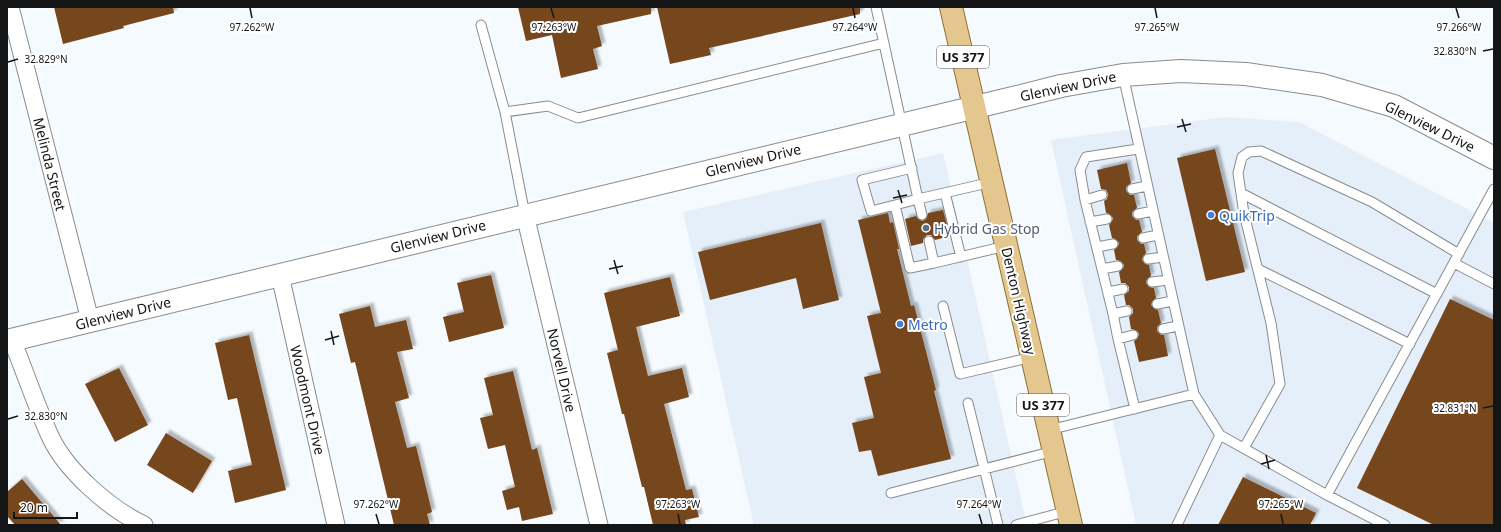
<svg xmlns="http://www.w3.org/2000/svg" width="1501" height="532" viewBox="0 0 1501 532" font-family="'Noto Sans',sans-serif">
<defs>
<filter id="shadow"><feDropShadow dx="3.5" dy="-3.5" stdDeviation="1" flood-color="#0004"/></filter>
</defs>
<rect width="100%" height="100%" fill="#f5fafe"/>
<path fill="#e5eff9" d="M1225,117L1299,122L1494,223V525H1136L1051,140Z
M943,153L1027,525H754L683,212Z"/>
<path fill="#76461a" filter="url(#shadow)" d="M54,7H173L174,13L123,26L124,28L63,44Z
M518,7H651V14L597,26L602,46L593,49L598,69L561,78L552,35L526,41Z
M657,7H860V14L709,48L711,55L670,64Z
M1215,149L1245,272L1206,281L1177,158Z
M1127,163L1131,183L1126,187V191L1130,195H1134L1137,208L1132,212V216L1136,220H1139L1142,232L1137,236V240L1141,244H1144L1146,253L1143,256L1142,260L1145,264L1149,265L1151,276L1147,279L1146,283L1149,287L1154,288L1156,298L1152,302L1151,305L1155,309L1158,310L1161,323L1157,327V331L1161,335H1164L1168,356L1139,362L1134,341L1137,339L1139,334L1137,331L1131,329L1129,317L1133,313V309L1129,305H1126L1124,295L1129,291V287L1125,283H1121L1119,272L1123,268L1124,265L1120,261L1116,260L1114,250L1118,246L1119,243L1115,239L1112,238L1109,225L1112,221L1113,218L1109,214L1106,213L1104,201L1107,199L1108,194L1106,190L1101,189L1097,170Z
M943,210L950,236L935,240L931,235H927L923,239V243L911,246L905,219L916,216L918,219L923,221L926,219L928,213Z
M888,213L890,223L893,222L899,249H897L911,306L914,305L936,390L934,391L951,459L878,476L871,450L859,452L852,423L874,418L864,377L881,373L867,316L881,313L858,220Z
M821,223L839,300L803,309L796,278L710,300L698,252Z
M491,275L504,328L449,342L443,317L464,312L457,283Z
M670,277L680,316L636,327L648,376L682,368L689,397L664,404L686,490L692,489L699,517L685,520L686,525H653L644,487H642L624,414H622L607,353L618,350L604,293Z
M1450,299L1494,320V525H1434L1357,488Z
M370,306L375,327L406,320L413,349L397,352L409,398L395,402L407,448L416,446L432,512L427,514L430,525H394L355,362L351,363L339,314Z
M249,335L286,490L235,503L228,471L252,465L237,398L228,400L215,343Z
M119,368L148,425L115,442L85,384Z
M513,371L532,450L537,448L553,514L522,521L519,507L507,510L502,491L515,487L505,445L488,449L480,418L493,415L484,378Z
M166,433L212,461L193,493L147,465Z
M1243,477L1316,513L1310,525H1218Z
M22,479L61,525H15L7,516V492Z"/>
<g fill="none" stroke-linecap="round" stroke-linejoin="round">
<defs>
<path id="service" d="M876,7L918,199L992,182
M481,25L505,112L525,215
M505,112L548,106L578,118L884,43
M1132,189L1147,186
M945,193L961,257
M1241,193L1437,294
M1085,200L1102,195
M895,205L871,211L862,180L912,168
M1138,214L1153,211
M922,215L918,199L895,205L910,268L934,263
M1090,222L1107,219
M1143,238L1158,235
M929,241L934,263L1006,246
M1097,247L1113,244
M1148,259L1163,257
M1454,263L1494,284
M1102,269L1118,266
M1258,269L1410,344
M1152,282L1168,280
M1108,292L1123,289
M1157,304L1173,301
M943,306L960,374L1032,357
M1113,314L1127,311
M1163,329L1178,326
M1118,339L1133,335
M968,403L998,525
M1135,409L1118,339L1113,314L1085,200L1080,170L1086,157L1138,149
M1049,430L1194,394L1123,75
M1220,435L1327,495L1494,189
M1244,448L1280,384L1271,323L1244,214L1238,173L1242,157L1249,152L1261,151L1372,202L1459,254
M891,493L1054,451
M1327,495L1385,525
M1016,525L1068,511
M1177,525L1220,435L1194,394"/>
<path id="minor" d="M10,7L90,320
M525,215L599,525
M280,275L336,525
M12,340C25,372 36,405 50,436C66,471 110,509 144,525"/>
<path id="secondary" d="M7,341L1013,98L1061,86L1123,75L1181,71L1246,74L1322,85L1394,106L1494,158"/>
<path id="primary" d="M951,7L1071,525"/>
</defs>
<use href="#service" stroke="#888c8f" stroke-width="11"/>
<use href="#minor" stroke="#888c8f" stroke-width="19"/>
<use href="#secondary" stroke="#888c8f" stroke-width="24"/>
<use href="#primary" stroke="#907134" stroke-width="24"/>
<use href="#service" stroke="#fff" stroke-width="9"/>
<use href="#minor" stroke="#fff" stroke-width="17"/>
<use href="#secondary" stroke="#fff" stroke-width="22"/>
<use href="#primary" stroke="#e4c78f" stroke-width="22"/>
</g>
<path fill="none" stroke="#141516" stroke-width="1.5" d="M250,8L252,18M551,8L554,18M853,8L855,18M1155,8L1157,18M1456,8L1459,18M1483,51L1493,49M8,62L18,59M1182,119L1186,132M1177,127L1191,124M898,190L902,203M893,198L907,195M614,260L618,274M609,269L623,266M331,331L334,345M325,340L339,336M1483,408L1493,406M8,419L18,416M1266,455L1269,469M1261,464L1275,460M376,514L379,524M678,514L680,524M979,514L982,524M1281,514L1283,524"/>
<g fill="#3f7fe0" stroke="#fff" stroke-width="1.5">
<circle cx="1211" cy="215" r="4"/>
<circle cx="900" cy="324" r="4"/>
</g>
<circle fill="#5c6f8a" stroke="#fff" stroke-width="1.5" cx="926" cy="228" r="4"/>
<g text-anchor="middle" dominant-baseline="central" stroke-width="4" stroke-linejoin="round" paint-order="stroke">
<g fill="#fff" stroke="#5a5b5c" stroke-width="1">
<rect x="937" y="46" width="52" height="22" rx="3"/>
<rect x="1017" y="394" width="52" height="22" rx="3"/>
</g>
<g font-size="13" font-weight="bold" fill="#141516">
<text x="963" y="57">US 377</text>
<text x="1043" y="405">US 377</text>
</g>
<g font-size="14" fill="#141516" stroke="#fff">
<text transform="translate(1068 86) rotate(-12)">Glenview Drive</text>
<text transform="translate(1430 126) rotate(26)">Glenview Drive</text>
<text transform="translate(753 160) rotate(-14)">Glenview Drive</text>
<text transform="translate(50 164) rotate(76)">Melinda Street</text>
<text transform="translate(438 236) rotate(-14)">Glenview Drive</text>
<text transform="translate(1019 301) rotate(77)">Denton Highway</text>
<text transform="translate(123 313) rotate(-14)">Glenview Drive</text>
<text transform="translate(562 370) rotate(77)">Norvell Drive</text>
<text transform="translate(308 400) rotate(77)">Woodmont Drive</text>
</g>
<g font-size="14" fill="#366cbe" stroke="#fff" text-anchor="start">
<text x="1219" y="215">QuikTrip</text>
<text x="908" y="324">Metro</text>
</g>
<g font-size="14" fill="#4e5e75" stroke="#fff" text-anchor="start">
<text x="934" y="228">Hybrid Gas Stop</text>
</g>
</g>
<g font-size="10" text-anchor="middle" fill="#141516" stroke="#fff" stroke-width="4" stroke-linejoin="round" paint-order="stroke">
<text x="1459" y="31">97.266°W</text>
<text x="252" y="31">97.262°W</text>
<text x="554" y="31">97.263°W</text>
<text x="855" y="31">97.264°W</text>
<text x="1157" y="31">97.265°W</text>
<text x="1455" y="55">32.830°N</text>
<text x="46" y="63">32.829°N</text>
<text x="1455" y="412">32.831°N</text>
<text x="46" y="420">32.830°N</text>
<text x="376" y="508">97.262°W</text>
<text x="678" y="508">97.263°W</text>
<text x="979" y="508">97.264°W</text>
<text x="1281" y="508">97.265°W</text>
</g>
<rect width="1501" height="532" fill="none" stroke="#141516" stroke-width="16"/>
<path d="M14 512v6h63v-6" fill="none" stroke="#141516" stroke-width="2"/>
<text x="20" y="512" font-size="12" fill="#141516" stroke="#ffffff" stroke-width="3" paint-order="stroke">20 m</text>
</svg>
